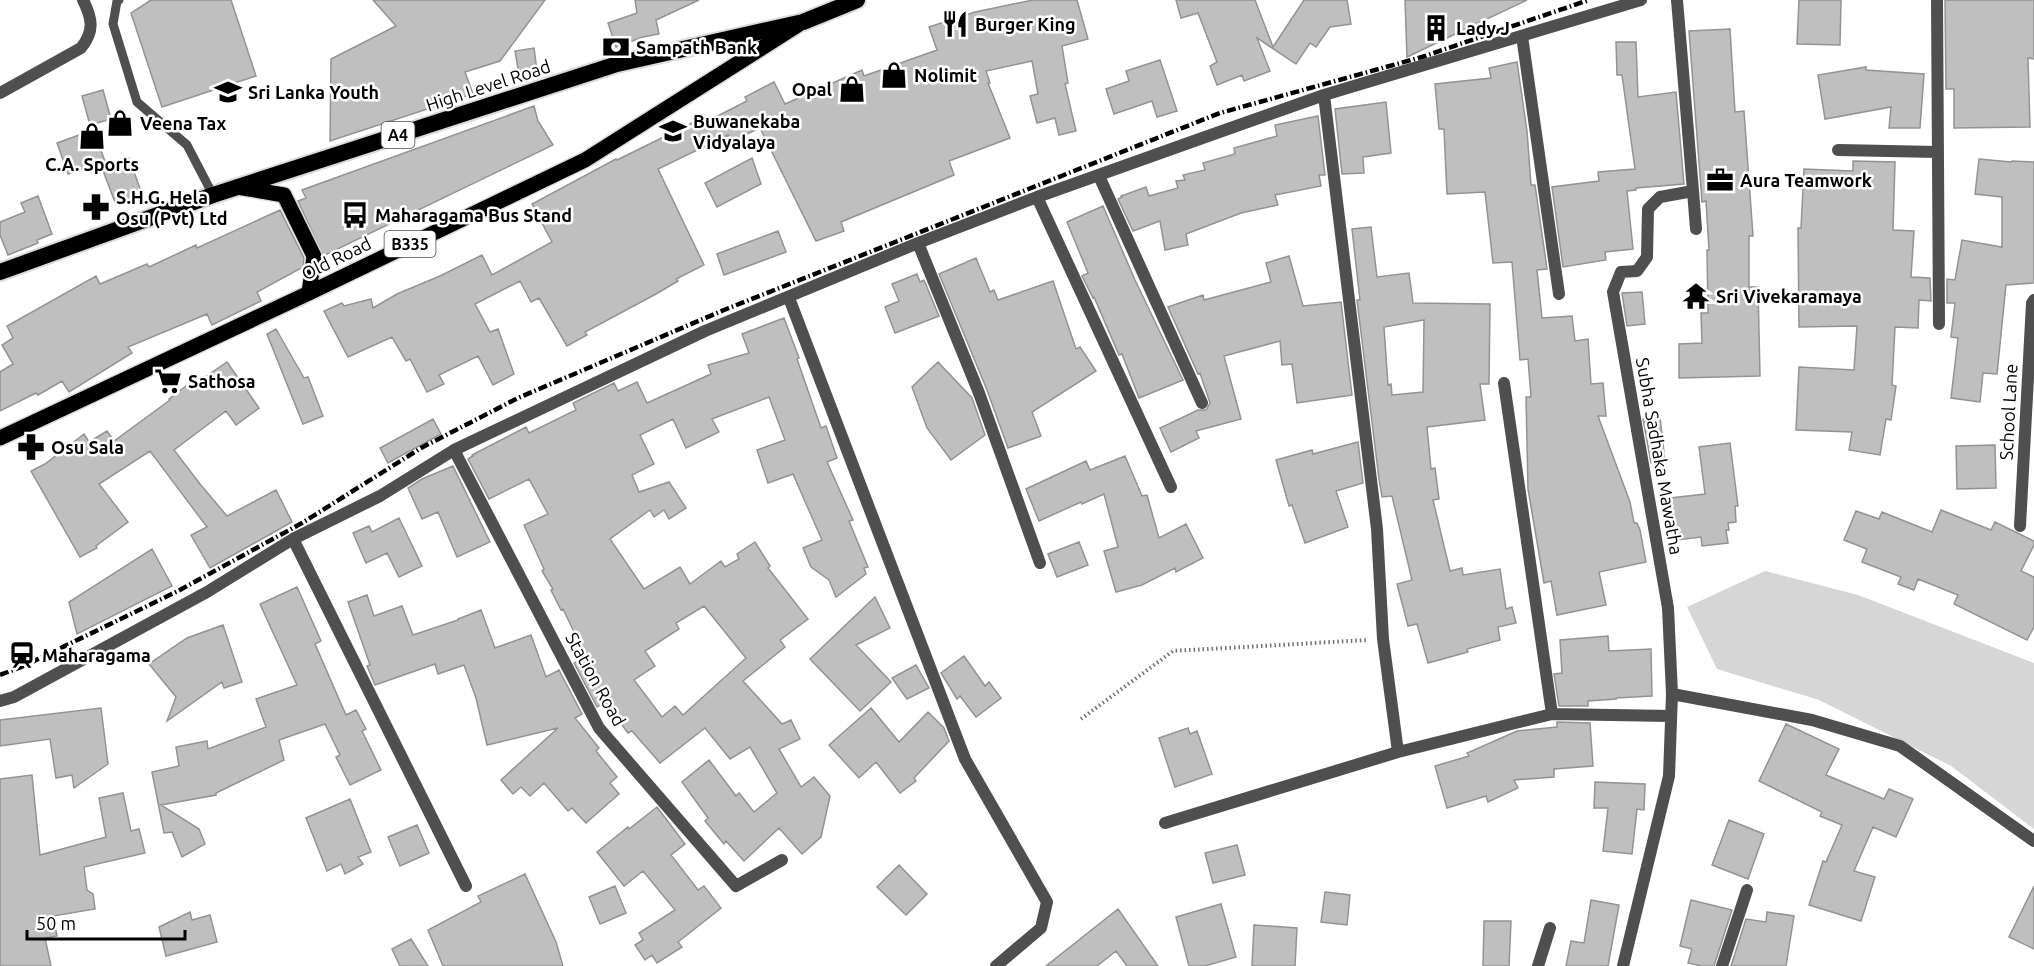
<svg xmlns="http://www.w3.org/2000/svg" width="2034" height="966" viewBox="0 0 2034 966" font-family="Ubuntu,sans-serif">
<rect width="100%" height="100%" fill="#fff"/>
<path fill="#d6d6d6" d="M1765,571L1858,595L2034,663V829L1951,766L1819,700L1717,669L1687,607Z"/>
<path fill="#bfbfbf" stroke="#939393" stroke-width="1.5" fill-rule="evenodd" d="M151,0H231L256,76L162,107L131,13Z
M373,0H545L500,61L465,72L473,94L330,141L331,59L396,26Z
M635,0H699L656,20L659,34L643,37L616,47L608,23L637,13Z
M1033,0H1077L1088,39L1062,46L1068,83L1065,84L1076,131L1059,135L1055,118L1037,123L1030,96L1038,94L1032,61L986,71L990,83H988L1010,138L949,161L954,175L841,222L844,231L816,241L760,128L731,141L728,135L658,169L704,265L676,279L678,281L656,294L585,332L587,335L567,346L539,298L531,302L520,281L475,304L490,332L498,329L514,374L493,385L478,356L439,375L444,384L427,392L410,359L406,361L392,337L348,357L324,311L342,303L344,306L371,299L373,308L397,294L440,276L482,255L492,275L552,242L532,204L616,159L617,160L700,119L702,124L747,101L745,97L774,82L785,104L862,70L864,76L937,50L929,27L975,12Z
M1176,0H1255L1273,47L1304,0H1347L1351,24L1330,27L1316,47L1310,43L1296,64L1257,38L1270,71L1244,81L1242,75L1217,85L1210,66L1217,62L1198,13L1181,18Z
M1405,0H1527L1407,57Z
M1799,0H1841L1840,45L1797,44Z
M1945,0H2034V59L2028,58L2030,127L1954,128V89H1946Z
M1730,29L1735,112L1744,111L1753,236H1749V287H1758L1760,376L1679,378V344L1702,343L1701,313H1708L1707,250H1709L1706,201L1702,202L1689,31Z
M1616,42H1636L1638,97L1676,92L1684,184L1636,188V190L1627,191L1633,249L1605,252L1606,260L1563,267L1552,187L1599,181L1598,172L1635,169L1622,75H1617Z
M534,48L537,71L519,74L515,51Z
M1160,60L1177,111L1157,117L1152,101L1114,114L1106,89L1129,81L1126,71Z
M1517,62L1527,131L1531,185H1535L1547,269L1537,270L1542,318L1572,316L1575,341L1588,339L1591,384L1603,383L1606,416H1598L1630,502L1634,523H1637L1640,530L1646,562L1599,572L1606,605L1557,615L1551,581L1544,583L1528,489L1526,397H1531L1528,359L1520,360L1512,262L1493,263L1485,192L1447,194L1444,129H1439L1435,84L1491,78L1489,68Z
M1866,67V70L1924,74L1920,128H1889L1891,107L1825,119L1818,75Z
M103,90L111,119L90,125L82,96Z
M1386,102L1391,153L1363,157L1364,173L1342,174L1335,109Z
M534,106L538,121L553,145L323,256L298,201L306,198L302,190Z
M1318,116L1325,175H1319L1321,186L1275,195L1278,205L1241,213L1186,234L1188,245L1165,250L1160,221L1133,231L1118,199L1122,197L1121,196L1146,187L1149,196L1178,188L1176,181L1185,180L1183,175L1205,170L1203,163L1235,154L1234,148L1277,136L1275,125Z
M93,130L105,161L68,174L57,143Z
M129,158L142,194L116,205L102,168Z
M752,158L761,184L717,207L705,183Z
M1979,159L2011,162L2012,161L2034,162V283L2006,285L1997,374L1983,373L1980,402L1951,398L1958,338L1951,337L1955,303H1947V279L1955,280L1962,240L2002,247V197L1975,194Z
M1853,161L1895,162L1893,230L1914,231L1911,277L1930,278L1931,301L1919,300L1918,328L1895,327L1892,385L1896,386L1891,420L1886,419L1880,455L1849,450L1852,432L1796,430L1799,367L1854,370L1857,326L1799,327L1798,228H1801L1804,169L1853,171Z
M38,196L52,234L37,240L38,243L8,255L0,235V222L25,212L21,203Z
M1103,206L1135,280L1183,380L1139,398L1122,354L1119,355L1094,297L1093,298L1082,276L1088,273L1067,222Z
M280,210L304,258L303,267L257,292L261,301L212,325L207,314L128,347L132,353L69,392L62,381L38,395L36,393L0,411V372L13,364L2,345L13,338L7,326L96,276L100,284L147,264L149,267L196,245L197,248Z
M1371,227L1377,277L1409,273L1413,303L1490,304L1489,384H1480L1485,420L1427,427L1431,469L1435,468L1439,499L1433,500L1450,571L1462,568L1463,575L1500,569L1506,609L1512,607L1516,623L1498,627L1500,640L1467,649L1468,652L1428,663L1417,624L1408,626L1397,584L1412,580L1392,496L1382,497L1379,479L1357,300H1360L1352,229ZM1424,320L1423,392L1392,395L1391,384L1388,385L1384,327Z
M778,231L786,252L724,275L717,254Z
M1289,256L1303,306L1341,302L1352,395L1297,403L1292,364L1282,365L1280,341L1224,356L1241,419L1196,431L1199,438L1171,452L1160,428L1198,410H1206L1210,403L1200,373L1198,374L1168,307L1203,295L1204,300L1271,282L1266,263Z
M976,258L990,292L994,290L998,300L1053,281L1076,349L1080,347L1096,371L1032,412L1041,436L1008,448L987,390L939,274Z
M917,274L920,282L924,280L939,316L895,333L885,307L899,301L892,284Z
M1642,292L1645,324L1627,326L1622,293Z
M784,318L799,358L797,359L821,428L826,426L837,458L827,462L853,520L849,521L868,567L864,568L866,574L836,597L829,580L811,567L803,548L822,540L793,474L768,483L757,450L785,440L769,397L712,419L719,432L686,448L673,419L640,435L654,464L632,475L639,492L669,482L686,508L669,519L664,510L654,517L650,510L610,539L644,589L680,567L690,584L721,561L725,567L739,559L737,554L755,542L770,566L768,568L808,619L780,640L785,647L743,681L782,724L791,720L800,739L779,749L801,787L814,777L830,796L821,837L802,854L779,828L744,861L726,841L724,844L705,821L708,818L682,782L709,760L736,796L739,793L754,812L777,793L750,747L730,759L705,728L660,763L632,731L628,733L605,702L597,707L574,663L586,657L563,609L561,610L551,590L553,589L542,571L544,569L524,525L548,514L529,479L489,499L468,459L473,456L472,455L526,427L529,433L576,410L573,403L614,383L618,391L637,382L647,403L711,374L708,365L749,353L742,334ZM704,606L746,658L683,715L675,706L662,717L634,680L655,666L645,651L679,629L676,623Z
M276,329L304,378L308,377L323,416L303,424L267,334Z
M227,362L259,408L236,425L226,411L174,450L200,484L227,516L276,490L292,522L210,568L191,535L207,527L150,451L99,484L128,522L96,546L97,548L80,557L31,471L45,464L84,434L89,442L107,431L114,441L170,400L169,399L190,383L192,386Z
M938,362L972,398L985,435L951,460L927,428L912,387Z
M1660,417L1665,461L1651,463L1643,419Z
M433,419L441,434L388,463L380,448Z
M1358,442L1363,483L1336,491L1348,527L1305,543L1292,505L1289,506L1276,460L1312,450L1313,454Z
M1730,443L1738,506H1735L1736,522L1728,523L1729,530H1726L1728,543L1702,546L1701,537L1677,540L1675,523L1665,524L1662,499L1705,494L1699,447Z
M1995,445L1996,488L1957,489L1956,446Z
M1125,456L1142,496L1147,495L1159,538L1186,524L1203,558L1176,572L1175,568L1142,585L1116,592L1104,551L1118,547L1104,494L1082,504L1081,502L1039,521L1026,489L1086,461L1090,470Z
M453,466L490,542L457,557L438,512L422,519L408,488L422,479Z
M1941,510L1991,530L1995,522L2034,541V545L2021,571L2034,577V627L2027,640L1954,604L1958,595L1918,579L1914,590L1898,584L1901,577L1862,562L1867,549L1844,540L1856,511L1879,519L1882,512L1932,532Z
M399,518L422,566L399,577L387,553L366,563L353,533L369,526L372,532Z
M1079,542L1088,565L1057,577L1048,554Z
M152,549L172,586L77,634L69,602Z
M297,587L321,641L315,644L346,715L356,710L366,729L362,731L381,770L350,785L336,757L340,755L325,724L279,740L284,760L216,793V795L161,805L199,829L205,844L182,857L172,832L164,833L152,772L179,766L176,747L207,741L208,749L266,727L256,699L297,685L260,604Z
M367,595L374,616L402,606L413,635L458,620V619L481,610L495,648L531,635L546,677L559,670L582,714L575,718L599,748L596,751L617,777L610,783L619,794L586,823L572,808L568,811L544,783L530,796L521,787L513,794L501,780L558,728L487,745L476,698L464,665L438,674L435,664L375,685L367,666L370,665L348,602Z
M875,597L890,628L856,645L891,682L860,711L810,659Z
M223,625L242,682L224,688L222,682L167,721L176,697L149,664L187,638Z
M1608,636L1609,651L1651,649L1652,696L1616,698V699L1588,701V706H1559L1554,674L1562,673L1560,640Z
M964,656L985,686L989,682L1001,698L976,717L960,696L957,699L941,673Z
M916,665L929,688L907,699L892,678Z
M101,708L108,764L74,788L72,775L56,778L50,739L0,746V720Z
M871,708L899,742L928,712L944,728L949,741L914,778L916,781L900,793L876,762L859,778L829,745Z
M1557,722L1590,723L1593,766L1554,769V777L1514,780L1518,788L1488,802L1486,796L1447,808L1435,766L1469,756L1467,753L1517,731L1557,727Z
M1786,724L1839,749L1826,775L1884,799L1889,789L1913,799L1896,837L1873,827L1854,871L1875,877L1861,921L1809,905L1823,861L1826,862L1842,825L1820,816L1822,812L1759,781Z
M1188,728L1190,734L1197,731L1212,774L1175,787L1159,738Z
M32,775L40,855L106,837L99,798L123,793L131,831L139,829L145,853L84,867L87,890L93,894L95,909L53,916L57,936L45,938L51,966H0V779Z
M1595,782L1645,784L1644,810L1637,809L1632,854L1603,851L1608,808H1594Z
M350,799L371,852L358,857L363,864L345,874L341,864L327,871L306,818Z
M657,807L685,844L671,855L698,890L704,886L721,908L678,942L682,947L657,963L652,955L645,960L635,945L643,940L639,933L675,910L643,871L624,886L597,852L628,827L629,829Z
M1729,820L1764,834L1748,879L1712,865Z
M417,825L429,853L400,866L388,837Z
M1237,845L1245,875L1213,883L1205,853Z
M899,865L927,894L906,915L877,887Z
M525,874L556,942L563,966H443L428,930L481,902L478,896Z
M615,886L626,913L600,924L589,897Z
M2034,886V949L2009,937Z
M1325,892L1350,895L1347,925L1321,922Z
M1591,900L1619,905L1608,966H1566L1571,941L1584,943Z
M1691,900L1732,910L1714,966H1702L1688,963L1692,949L1680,946Z
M1221,904L1236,957L1205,966H1189L1176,917Z
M1118,909L1158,966H1127L1116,951L1097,966H1046Z
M190,912L192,920L210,915L217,942L166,956L159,927Z
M1767,912L1794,916L1786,966H1731L1746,919L1766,922Z
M1484,921H1511L1509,966H1483Z
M1254,925L1297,928L1295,966H1252Z
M411,939L428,966H400L392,949Z"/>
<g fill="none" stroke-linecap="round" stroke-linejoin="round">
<defs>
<path id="primary" d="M237,187L284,195L314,256L309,293
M0,438L309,293L585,160L798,25"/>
<path id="trunk" d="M0,272L213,195L617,64L803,22L857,0"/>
</defs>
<use href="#primary" stroke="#dbdbdb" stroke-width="18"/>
<use href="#trunk" stroke="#dbdbdb" stroke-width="20"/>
<path stroke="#717171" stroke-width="4" stroke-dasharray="1.5 3" stroke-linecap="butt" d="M1081,719L1173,651L1367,640"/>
<path stroke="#4f4f4f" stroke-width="9" d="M119,0L117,1L113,24L137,102L187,145L213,195"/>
<path stroke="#4f4f4f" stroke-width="12" d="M1937,0L1939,324
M1522,36L1559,294
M0,93L81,48C95,31 92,18 83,0
M1324,95L1377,529L1383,639L1398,752
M1838,150L1938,152
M1099,176L1202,403
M1693,191L1696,229
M1037,197L1171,487
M918,243L979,393L1040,563
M789,298L965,759L1047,902L1041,928L996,966
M1504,383L1552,714
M454,450L599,728L736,886L782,860
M2020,526L2032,303L2034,300
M293,539L466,886
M1672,694L1812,720L1900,746L2034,841
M0,701L14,697L207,592L293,539L380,496L454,450L705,331L918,243L1037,197L1194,141L1324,95L1641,0
M1165,823L1398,752L1552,714L1671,716
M1538,966L1550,928
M1623,966L1669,776L1672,694L1668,608L1613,292L1621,272L1637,271L1647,257L1648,209L1660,197L1693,191L1677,0
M1722,966L1747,890"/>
<use href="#primary" stroke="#000" stroke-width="15"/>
<use href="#trunk" stroke="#000" stroke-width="16"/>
<path stroke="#000" stroke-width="4.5" stroke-dasharray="9 3 1.5 3" stroke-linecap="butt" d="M0,675L26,665L178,591L302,523L421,448L518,398L724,310L1220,113L1422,57L1589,0"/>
</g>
<defs>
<symbol id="restaurant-bare" viewBox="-9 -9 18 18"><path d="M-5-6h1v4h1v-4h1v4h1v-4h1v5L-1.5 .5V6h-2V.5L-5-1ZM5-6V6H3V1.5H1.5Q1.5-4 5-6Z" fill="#000" stroke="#fff" stroke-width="2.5" paint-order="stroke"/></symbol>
<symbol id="building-bare" viewBox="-9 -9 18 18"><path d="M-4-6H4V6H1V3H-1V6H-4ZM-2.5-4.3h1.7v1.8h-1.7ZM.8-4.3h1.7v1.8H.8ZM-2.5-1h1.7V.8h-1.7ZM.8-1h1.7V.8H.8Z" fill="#000" stroke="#fff" stroke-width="2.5" paint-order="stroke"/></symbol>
<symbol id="bank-bare" viewBox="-9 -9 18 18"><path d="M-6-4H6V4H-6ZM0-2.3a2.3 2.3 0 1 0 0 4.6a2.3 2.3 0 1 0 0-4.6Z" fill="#000" stroke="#fff" stroke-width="2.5" paint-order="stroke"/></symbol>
<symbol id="shop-bare" viewBox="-9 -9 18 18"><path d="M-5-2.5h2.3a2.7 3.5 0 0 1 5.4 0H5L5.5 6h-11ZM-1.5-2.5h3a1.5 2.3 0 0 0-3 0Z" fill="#000" stroke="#fff" stroke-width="2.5" paint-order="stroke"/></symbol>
<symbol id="university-bare" viewBox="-9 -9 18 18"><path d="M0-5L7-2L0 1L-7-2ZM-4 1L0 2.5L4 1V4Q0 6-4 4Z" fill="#000" stroke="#fff" stroke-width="2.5" paint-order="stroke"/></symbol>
<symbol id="school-bare" viewBox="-9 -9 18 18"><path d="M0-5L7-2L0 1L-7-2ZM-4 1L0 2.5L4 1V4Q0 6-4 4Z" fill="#000" stroke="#fff" stroke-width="2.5" paint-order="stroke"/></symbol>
<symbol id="office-bare" viewBox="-9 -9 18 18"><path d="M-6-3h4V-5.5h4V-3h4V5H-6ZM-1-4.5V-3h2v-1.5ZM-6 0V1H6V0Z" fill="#000" stroke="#fff" stroke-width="2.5" paint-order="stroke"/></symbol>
<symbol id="pharmacy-bare" viewBox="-9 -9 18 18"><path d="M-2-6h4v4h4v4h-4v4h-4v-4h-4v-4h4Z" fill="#000" stroke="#fff" stroke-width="2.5" paint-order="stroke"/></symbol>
<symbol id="bus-bare" viewBox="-9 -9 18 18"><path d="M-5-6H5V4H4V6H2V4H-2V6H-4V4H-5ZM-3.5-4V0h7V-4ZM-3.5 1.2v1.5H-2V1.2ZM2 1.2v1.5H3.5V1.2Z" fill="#000" stroke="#fff" stroke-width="2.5" paint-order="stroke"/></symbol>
<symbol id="temple-bare" viewBox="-9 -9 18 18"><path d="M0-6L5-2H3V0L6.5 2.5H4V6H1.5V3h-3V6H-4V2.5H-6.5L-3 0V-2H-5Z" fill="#000" stroke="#fff" stroke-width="2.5" paint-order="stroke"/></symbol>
<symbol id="supermarket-bare" viewBox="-9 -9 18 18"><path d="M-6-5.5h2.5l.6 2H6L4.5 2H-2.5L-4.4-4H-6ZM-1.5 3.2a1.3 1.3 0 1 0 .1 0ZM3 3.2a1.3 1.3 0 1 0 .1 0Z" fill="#000" stroke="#fff" stroke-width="2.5" paint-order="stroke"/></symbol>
<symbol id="station-bare" viewBox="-9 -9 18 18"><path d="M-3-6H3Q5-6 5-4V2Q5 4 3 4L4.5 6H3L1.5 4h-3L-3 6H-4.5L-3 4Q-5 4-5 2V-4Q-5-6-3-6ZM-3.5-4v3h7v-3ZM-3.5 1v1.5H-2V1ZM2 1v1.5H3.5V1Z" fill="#000" stroke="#fff" stroke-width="2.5" paint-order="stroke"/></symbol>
</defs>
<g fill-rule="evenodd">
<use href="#restaurant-bare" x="936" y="5" width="38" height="38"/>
<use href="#building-bare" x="1417" y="9" width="38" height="38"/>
<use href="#bank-bare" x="597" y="28" width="38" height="38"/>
<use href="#shop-bare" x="875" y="56" width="38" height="38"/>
<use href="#shop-bare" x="833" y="70" width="38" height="38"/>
<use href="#university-bare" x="209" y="73" width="38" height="38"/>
<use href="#shop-bare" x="101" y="104" width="38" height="38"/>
<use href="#school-bare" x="654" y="112" width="38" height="38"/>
<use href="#shop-bare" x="73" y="117" width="38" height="38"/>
<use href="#office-bare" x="1701" y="161" width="38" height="38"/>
<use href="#pharmacy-bare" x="77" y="188" width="38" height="38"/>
<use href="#bus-bare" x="336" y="196" width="38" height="38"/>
<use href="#temple-bare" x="1677" y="277" width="38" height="38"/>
<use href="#supermarket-bare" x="149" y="362" width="38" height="38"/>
<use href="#pharmacy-bare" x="12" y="428" width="38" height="38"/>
<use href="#station-bare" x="3" y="636" width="38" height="38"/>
</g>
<g text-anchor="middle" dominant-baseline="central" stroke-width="5" stroke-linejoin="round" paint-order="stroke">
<g fill="#fff" stroke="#4c4c4c" stroke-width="1.5">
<rect x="381.5" y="122" width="33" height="26" rx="4.5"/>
<rect x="384.5" y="231" width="51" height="26" rx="4.5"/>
</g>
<g font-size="16" font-weight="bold" fill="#000">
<text x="398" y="135">A4</text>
<text x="410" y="244">B335</text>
</g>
<g font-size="18" font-weight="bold" fill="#000" stroke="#fff" text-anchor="start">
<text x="975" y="24">Burger King</text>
<text x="1456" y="28">Lady J</text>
<text x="636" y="47">Sampath Bank</text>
<text x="914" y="75">Nolimit</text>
<text x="832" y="89" text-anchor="end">Opal</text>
<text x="248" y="92">Sri Lanka Youth</text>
<text x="693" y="121">Buwanekaba<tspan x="693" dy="21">Vidyalaya</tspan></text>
<text x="140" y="123">Veena Tax</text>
<text x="92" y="164" text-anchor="middle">C.A. Sports</text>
<text x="1740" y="180">Aura Teamwork</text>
<text x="116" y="197">S.H.G. Hela<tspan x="116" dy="21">Osu (Pvt) Ltd</tspan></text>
<text x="375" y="215">Maharagama Bus Stand</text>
<text x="1716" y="296">Sri Vivekaramaya</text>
<text x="188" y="381">Sathosa</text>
<text x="51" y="447">Osu Sala</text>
<text x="42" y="655">Maharagama</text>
</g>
<g font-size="18" fill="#000" stroke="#fff">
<text transform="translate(488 85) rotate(-18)">High Level Road</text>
<text transform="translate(336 258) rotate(-26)">Old Road</text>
<text transform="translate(2008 412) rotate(-87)">School Lane</text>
<text transform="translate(1660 456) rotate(80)">Subha Sadhaka Mawatha</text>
<text transform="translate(596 679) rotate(61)">Station Road</text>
</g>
</g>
<path d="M27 930v9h158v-9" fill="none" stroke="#000000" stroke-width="3"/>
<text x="36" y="930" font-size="18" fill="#000000" stroke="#ffffff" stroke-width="4.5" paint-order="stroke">50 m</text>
</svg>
